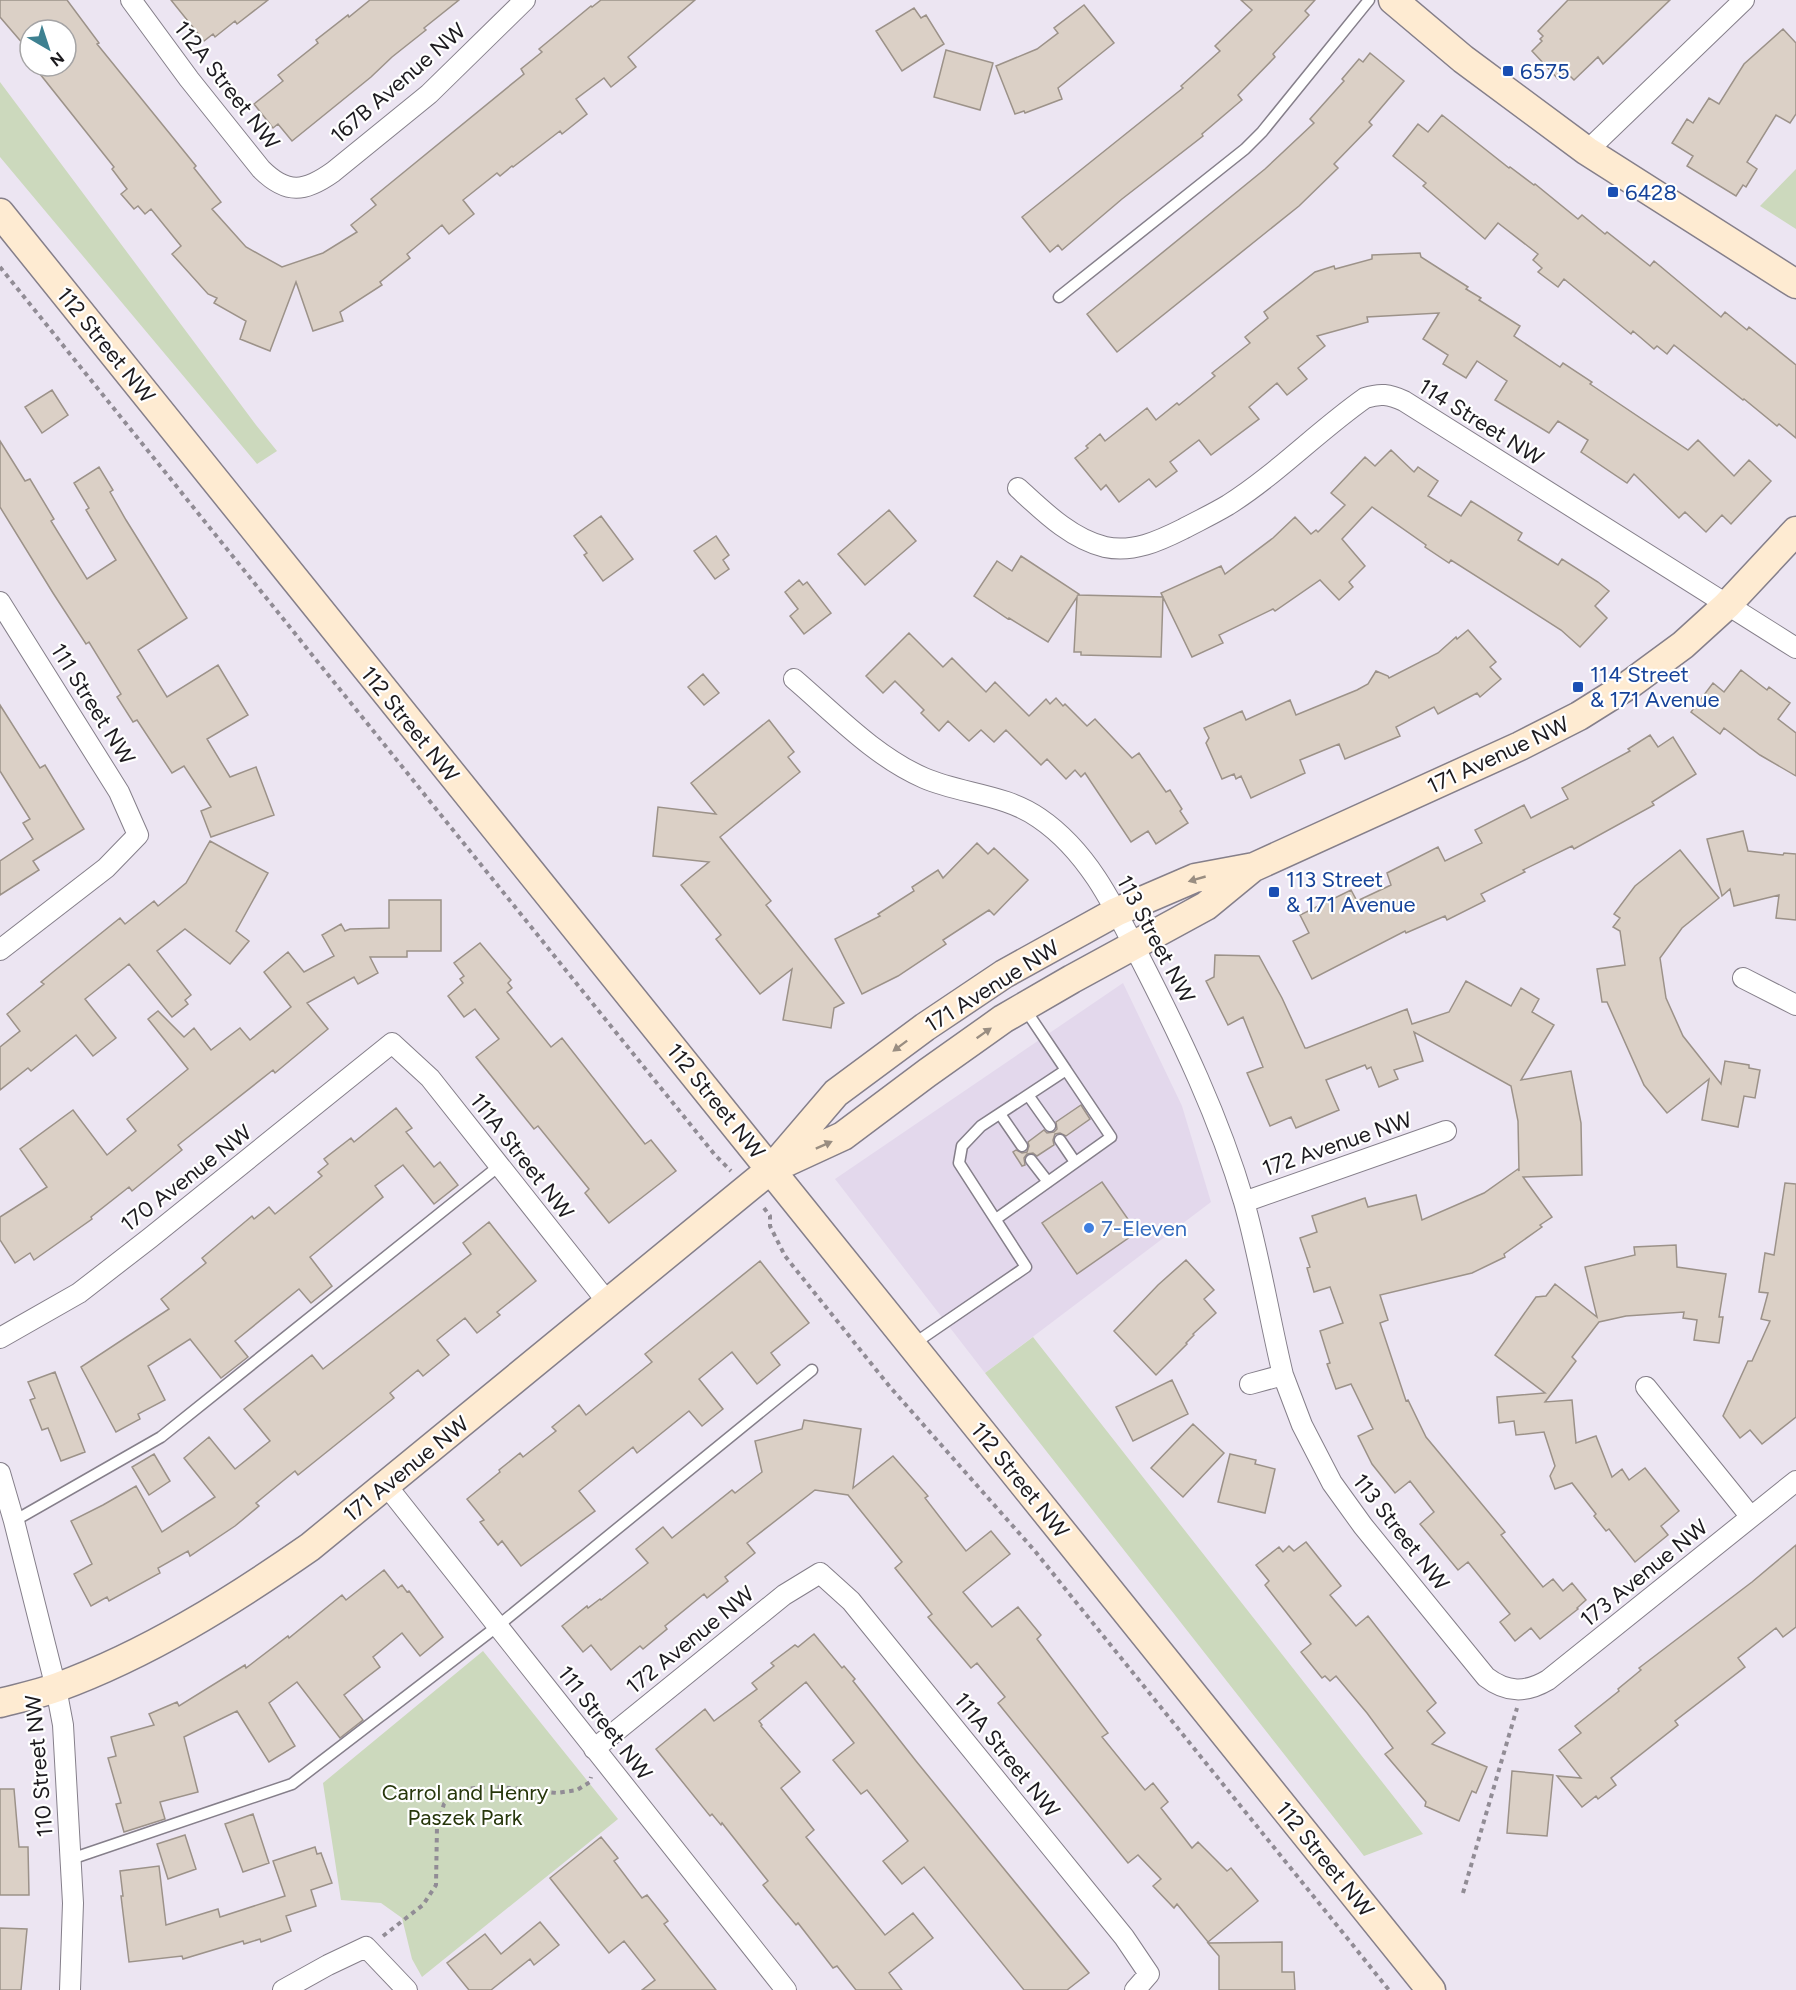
<svg xmlns="http://www.w3.org/2000/svg" width="1796" height="1990" viewBox="0 0 1796 1990" font-family="Figtree,sans-serif">
<rect width="100%" height="100%" fill="#ece5f2"/>
<path fill="#e3d8ec" d="M1123,983L1182,1106L1211,1202L985,1373L835,1179Z"/>
<path fill="#ccd9bd" d="M0,82L256,425L277,451L257,464L0,157Z
M1796,169V229L1760,206Z
M1033,1337L1423,1834L1364,1856L985,1373Z
M483,1651L618,1819L422,1977L412,1959L402,1918L381,1903L341,1900L323,1783Z"/>
<path fill="#dbd0c6" stroke="#9c9289" stroke-width="1.5" d="M0,0H67L99,43L97,44L196,166L194,168L221,202L212,209L246,247L282,267L323,253L357,232L351,225L376,205L371,199L524,74L521,69L542,52L539,49L591,6L592,7L601,0H695L628,57L636,67L611,87L604,78L576,99L587,114L562,134L560,131L513,167L512,166L500,176L497,173L463,200L474,214L449,234L442,225L407,254L410,258L380,282L382,285L340,312L343,321L313,331L296,282L270,351L240,339L246,321L214,303L217,298L208,294L172,254L181,246L151,209L145,214L138,206L134,209L121,194L127,189L112,169L114,167L40,74L50,66H66V30H30V52L0,17Z
M171,0H268L237,24L235,21L215,37L213,34L204,41Z
M370,0H459L424,28L426,30L392,57L371,77L292,141L278,124L273,128L254,104L283,81L278,75L318,43L316,40L348,15L349,17Z
M1241,0H1315L1305,11L1309,15L1273,54L1275,57L1238,95L1242,100L1202,134L1203,136L1122,199L1062,250L1058,245L1050,252L1022,217L1183,88L1181,86L1220,51L1215,46L1252,10Z
M1568,0H1670L1603,64L1598,57L1574,80L1566,72L1558,79L1532,51L1542,41L1540,39L1543,36L1538,31Z
M1084,5L1114,43L1058,88L1062,99L1025,113L1024,111L1015,114L996,66L1037,49L1058,33L1054,28Z
M914,8L921,18L926,15L944,44L902,71L876,31Z
M1783,29L1796,43V114L1790,123L1776,115L1747,162L1757,169L1746,187L1743,185L1736,196L1687,166L1693,156L1672,143L1687,119L1693,123L1709,98L1719,104L1744,64Z
M946,50L993,63L980,110L934,97Z
M1370,53L1404,81L1369,122L1372,125L1334,164L1338,168L1299,206L1117,352L1087,314L1265,169L1314,123L1310,119L1344,81L1342,79L1359,59L1363,62Z
M1442,115L1509,168L1510,167L1534,185L1535,184L1578,219L1582,215L1605,234L1607,232L1650,266L1654,261L1721,317L1725,312L1747,330L1749,327L1796,365V438L1779,424L1777,426L1744,399L1743,400L1674,345L1667,354L1657,346L1654,349L1633,331L1631,334L1564,279L1558,287L1538,272L1542,268L1533,260L1538,254L1498,223L1485,239L1423,186L1426,183L1393,156L1418,124L1428,132Z
M1420,253L1421,257L1468,287L1466,289L1481,298L1479,300L1520,326L1514,336L1560,367L1563,363L1592,382L1590,384L1688,450L1698,440L1734,476L1749,460L1771,481L1731,524L1722,515L1706,532L1685,512L1679,518L1634,474L1627,483L1581,452L1588,440L1558,421L1549,433L1495,400L1507,381L1477,361L1466,378L1443,364L1448,355L1423,339L1439,313L1367,317L1368,322L1317,336L1325,346L1298,368L1307,379L1287,395L1277,383L1249,407L1259,419L1211,455L1199,440L1170,462L1177,471L1156,487L1149,479L1119,502L1106,485L1101,490L1075,458L1088,448L1086,446L1100,434L1105,441L1147,408L1156,420L1177,403L1179,405L1215,376L1212,373L1250,343L1245,337L1268,318L1264,312L1315,272L1334,266L1335,269L1372,259V255Z
M52,390L68,415L42,433L25,407Z
M0,441L25,481L30,479L54,519L51,521L87,579L116,560L86,510L89,508L74,483L99,467L113,490L110,492L126,520L187,618L138,650L167,697L218,665L248,715L207,739L230,777L256,767L274,815L211,837L201,811L211,807L184,766L172,773L137,720L133,722L117,697L121,694L89,642L86,644L53,593L0,507Z
M1391,450L1414,472L1418,467L1438,481L1428,496L1461,516L1471,501L1522,533L1518,540L1558,565L1562,559L1598,582L1609,591L1595,606L1607,618L1580,647L1561,630L1451,560L1449,563L1425,547L1426,545L1372,507L1342,539L1365,566L1349,582L1353,587L1339,600L1320,580L1275,611L1273,609L1219,635L1223,643L1192,657L1161,593L1221,566L1225,574L1273,538L1295,517L1311,534L1316,530L1318,532L1345,505L1331,493L1365,457L1375,466Z
M889,510L916,541L865,585L838,554Z
M601,516L633,559L603,581L584,555L587,553L574,536Z
M716,536L729,555L723,560L729,569L715,579L694,551Z
M1021,556L1079,594L1078,595L1163,597L1161,657L1081,655V652H1074L1077,597L1048,642L1009,618L1008,619L974,596L997,561L1012,571Z
M799,580L803,585L807,582L831,613L804,634L790,616L798,609L785,592Z
M1468,630L1496,662L1490,667L1501,679L1480,697L1477,693L1438,714L1434,707L1396,727L1400,736L1345,759L1339,744L1300,760L1305,773L1251,798L1241,776L1236,779L1234,774L1222,779L1206,743L1209,738L1204,728L1242,711L1246,720L1290,700L1296,715L1357,690L1368,684L1376,671L1388,676L1389,678L1438,653L1456,637L1457,639Z
M909,633L943,667L952,658L986,692L995,682L1029,716L1046,699L1050,704L1056,698L1063,706L1065,704L1087,726L1095,719L1132,758L1139,753L1166,792L1170,790L1182,809L1180,811L1188,823L1156,844L1148,831L1131,842L1085,773L1081,777L1075,770L1066,779L1047,759L1041,765L1006,730L994,742L981,730L969,741L948,721L939,731L921,713L924,710L895,681L883,693L866,676Z
M1741,670L1767,690L1769,687L1790,703L1778,719L1796,733V776L1760,755L1724,728L1720,734L1691,712L1713,683L1724,692Z
M703,674L719,693L704,705L688,687Z
M0,705L40,768L45,765L84,829L33,861L39,870L0,895V861L33,839L23,823L30,819L0,771Z
M769,720L794,752L788,757L800,772L720,837L771,901L766,905L844,1003L834,1008L831,1028L783,1020L792,969L760,994L716,939L721,935L681,885L709,862L653,856L658,807L716,814L691,783Z
M1650,735L1658,747L1673,737L1696,774L1652,802L1654,805L1574,849L1572,846L1523,870L1525,872L1481,894L1485,901L1447,920L1445,916L1406,933L1405,931L1312,979L1293,941L1309,933L1300,915L1351,890L1357,901L1391,885L1387,873L1438,847L1445,861L1482,843L1475,830L1524,805L1531,818L1568,799L1562,788L1630,751L1628,749Z
M1743,831L1748,851L1783,855L1784,853L1796,854V920L1776,918L1779,895L1734,906L1730,889L1722,896L1707,839Z
M210,841L268,873L236,931L249,941L230,964L185,929L157,951L191,995L185,1000L188,1004L172,1017L129,964L85,999L116,1038L93,1056L76,1035L31,1071L28,1068L0,1090V1047L20,1031L7,1014L44,984L41,982L53,972L120,918L125,924L154,901L158,906L186,883Z
M977,843L988,854L994,848L1028,880L994,915L989,910L943,940L946,944L898,976L862,994L835,939L880,916L878,914L914,891L912,887L938,870L943,878Z
M1680,850L1719,898L1682,928L1660,958L1666,998L1683,1036L1721,1084L1725,1061L1749,1065V1068L1760,1070L1755,1098L1744,1096L1738,1127L1702,1120L1709,1079L1667,1113L1644,1085L1607,1002H1602L1597,969L1625,965L1620,931L1613,927L1620,918L1614,914L1635,886Z
M389,900H441V951H407V957H370L378,973L358,984L354,977L307,1003L328,1029L275,1073L273,1070L178,1145L182,1150L132,1191L129,1187L91,1217L92,1219L34,1260L30,1253L15,1263L0,1240V1217L47,1187L20,1149L73,1110L107,1155L136,1131L127,1119L188,1069L148,1019L158,1011L184,1037L194,1028L211,1050L240,1028L250,1040L291,1007L264,972L288,952L304,972L334,956L322,935L341,924L345,931L350,929L389,928Z
M480,943L511,980L508,983L512,988L507,992L551,1047L562,1038L645,1144L651,1140L676,1171L609,1223L585,1193L589,1189L538,1126L534,1129L476,1057L499,1039L475,1009L464,1017L448,996L463,983L460,979L464,976L454,963Z
M1215,955L1259,956L1282,998L1305,1048H1307L1407,1009L1412,1024L1449,1012L1466,981L1511,1006L1521,988L1539,999L1532,1012L1554,1025L1521,1080L1571,1071L1581,1123L1582,1175L1523,1177L1552,1217L1540,1225L1542,1227L1504,1254L1505,1257L1472,1273L1380,1295L1388,1320L1380,1323L1406,1401L1408,1400L1426,1437L1505,1532L1501,1535L1543,1587L1553,1579L1563,1591L1572,1583L1586,1600L1577,1608L1578,1609L1540,1639L1531,1628L1515,1641L1500,1622L1510,1614L1468,1562L1458,1570L1420,1524L1434,1512L1410,1481L1395,1493L1372,1464L1358,1436L1373,1429L1351,1384L1336,1389L1327,1364L1330,1363L1320,1331L1343,1323L1330,1287L1314,1292L1307,1268L1310,1267L1300,1238L1317,1232L1312,1216L1365,1198L1368,1207L1416,1195L1422,1220L1484,1193L1518,1169L1519,1171L1518,1121L1511,1086L1414,1032L1423,1061L1394,1070L1398,1079L1379,1087L1371,1067L1367,1069L1365,1065L1326,1080L1339,1110L1296,1128L1291,1117L1270,1126L1247,1073L1263,1067L1243,1017L1228,1025L1206,981L1214,977Z
M1081,1105L1090,1119L1066,1136L1060,1133L1055,1134L1053,1140L1054,1145L1037,1156L1033,1153L1027,1154L1024,1158L1025,1165L1022,1166L1013,1152L1016,1150L1022,1153L1027,1152L1029,1146L1028,1142L1044,1130L1047,1133L1054,1132L1057,1129L1056,1122Z
M396,1108L412,1128L406,1132L434,1167L440,1162L458,1185L434,1204L403,1165L375,1186L383,1197L310,1257L332,1286L311,1303L299,1289L235,1341L248,1357L221,1378L190,1339L148,1366L165,1400L138,1414L140,1419L116,1432L81,1367L169,1309L161,1299L206,1263L202,1258L252,1216L254,1219L269,1207L275,1214L322,1176L318,1172L328,1164L324,1159L351,1138L354,1142Z
M1102,1182L1137,1232L1077,1274L1042,1223Z
M1785,1183L1796,1184V1417L1762,1444L1750,1430L1740,1438L1723,1416L1748,1361H1752L1770,1321L1761,1319L1768,1293L1759,1292L1765,1253L1774,1255Z
M489,1222L536,1281L497,1312L500,1315L477,1333L465,1318L437,1340L449,1355L423,1376L418,1370L390,1393L394,1398L298,1475L295,1471L256,1503L259,1506L235,1526L190,1556L188,1551L158,1568L160,1573L109,1601L107,1597L91,1606L74,1574L92,1564L71,1521L103,1505L136,1486L162,1532L215,1497L184,1458L209,1437L235,1469L270,1441L244,1409L312,1355L323,1369L471,1254L463,1243Z
M1676,1245L1677,1267L1726,1274L1719,1317H1723L1719,1343L1694,1340L1697,1320L1683,1318L1684,1312L1626,1316L1599,1322L1572,1357L1576,1361L1545,1402L1572,1400L1576,1443L1596,1436L1612,1477L1622,1469L1629,1480L1645,1468L1679,1511L1661,1526L1668,1535L1635,1562L1609,1529L1606,1531L1594,1516L1596,1514L1572,1483L1555,1489L1550,1476L1555,1466L1544,1432L1516,1435L1514,1421L1499,1423L1497,1397L1545,1393L1495,1355L1536,1297L1546,1296L1555,1284L1597,1317L1585,1267L1635,1255L1634,1247Z
M1186,1260L1214,1290L1204,1299L1216,1313L1193,1334L1194,1335L1186,1343L1187,1344L1156,1375L1114,1331L1158,1285Z
M760,1261L809,1323L771,1353L780,1365L757,1384L732,1352L699,1379L723,1409L702,1426L689,1411L637,1453L633,1447L579,1491L595,1511L521,1566L502,1541L498,1545L480,1522L484,1520L467,1499L500,1472L499,1470L520,1453L523,1457L556,1431L552,1427L579,1405L586,1415L652,1362L645,1354Z
M55,1372L85,1452L61,1461L48,1428L42,1430L30,1400L35,1398L28,1382Z
M1172,1380L1188,1414L1133,1441L1116,1407Z
M804,1420L861,1429L853,1488L893,1456L928,1496L925,1498L966,1551L991,1531L1010,1554L963,1592L992,1627L1018,1607L1041,1635L1037,1639L1108,1733L1102,1737L1145,1790L1153,1783L1168,1802L1161,1808L1192,1848L1198,1842L1227,1871L1231,1868L1258,1901L1208,1942L1177,1904L1174,1908L1153,1886L1161,1879L1138,1855L1128,1863L998,1703L1005,1697L977,1663L971,1668L928,1617L932,1614L895,1568L902,1562L848,1495L815,1490L747,1543L755,1553L725,1577L728,1581L707,1598L704,1594L665,1626L667,1629L643,1649L640,1646L611,1670L591,1645L583,1652L562,1626L587,1606L588,1608L600,1599L601,1600L648,1563L636,1549L663,1527L672,1538L732,1490L735,1493L762,1472L755,1441L802,1429Z
M1193,1424L1224,1453L1183,1497L1151,1468Z
M154,1454L170,1481L149,1495L132,1467Z
M1230,1454L1256,1460L1255,1464L1275,1469L1265,1513L1218,1502Z
M1306,1542L1341,1586L1330,1595L1356,1626L1368,1616L1436,1703L1427,1711L1445,1733L1432,1744L1487,1767L1476,1793L1472,1791L1459,1821L1425,1806L1426,1802L1385,1754L1393,1748L1367,1713L1336,1676L1330,1681L1325,1676L1322,1678L1301,1652L1311,1644L1265,1585L1269,1581L1256,1565L1279,1547L1283,1552L1289,1546L1294,1551Z
M1796,1545V1627L1783,1637L1776,1628L1738,1658L1745,1667L1675,1721L1678,1725L1611,1778L1616,1785L1598,1799L1596,1796L1582,1807L1557,1776L1581,1778L1559,1750L1581,1733L1575,1726L1619,1691L1618,1689L1641,1670L1639,1668L1752,1582Z
M384,1570L398,1588L402,1585L407,1592L409,1591L443,1637L420,1656L402,1633L373,1657L380,1667L344,1695L363,1720L340,1738L297,1682L269,1703L295,1746L269,1762L237,1711L184,1737L198,1792L160,1802L165,1819L124,1832L116,1804L121,1803L108,1758L116,1756L111,1737L154,1725L149,1714L177,1702L179,1706L245,1665L246,1668L288,1636L289,1638L342,1595L346,1600Z
M814,1634L842,1668L844,1666L855,1679L853,1681L916,1761L1089,1973L1067,1990H1024L924,1867L902,1884L883,1861L908,1841L867,1790L861,1794L833,1760L854,1743L806,1682L759,1721L762,1725L761,1726L800,1772L781,1788L814,1830L806,1837L885,1935L913,1913L933,1938L889,1973L902,1990H856L837,1966L833,1968L798,1923L796,1925L776,1901L763,1885L768,1881L722,1823L721,1825L712,1814L710,1816L656,1749L705,1709L714,1721L757,1689L752,1683L774,1666L771,1663L795,1645L798,1647Z
M1512,1771L1553,1775L1547,1836L1507,1833Z
M0,1789H14L19,1847H28L29,1895H0Z
M253,1814L269,1863L243,1872L225,1824Z
M185,1835L196,1869L168,1879L157,1844Z
M601,1837L618,1858L614,1861L642,1898L647,1895L668,1921L664,1924L716,1990H642L655,1980L624,1941L609,1953L550,1878Z
M315,1847L317,1854L321,1853L332,1883L311,1890L316,1906L286,1916L291,1931L261,1942L260,1939L244,1944L243,1941L183,1959L182,1956L129,1962L121,1896H123L120,1871L159,1866L166,1925L218,1909L220,1917L285,1896L273,1861Z
M540,1922L559,1945L534,1965L530,1959L491,1990H469L447,1963L485,1934L501,1954Z
M0,1928L27,1929L21,1990H0Z
M1282,1942V1972H1294L1295,1990H1219V1956L1208,1943Z"/>
<g fill="none" stroke-linecap="round" stroke-linejoin="round">
<defs>
<path id="lane" d="M1059,297L1245,149L1262,132L1369,0
M1028,1095L1050,1126
M1000,1114L1022,1146
M1060,1140L1075,1162
M1031,1160L1048,1182
M996,1219L1111,1137L1066,1070
M912,1345L1026,1267L959,1163L962,1146L981,1126L1066,1070L1025,1009
M14,1521L161,1437L499,1166
M71,1859L292,1784L499,1625L812,1370"/>
<path id="street" d="M131,0L189,79L261,169C287,195 305,192 333,172L429,94L525,0
M1587,151L1744,0
M1018,488C1043,511 1071,539 1105,547C1133,553 1159,541 1183,529C1198,521 1213,514 1228,505C1277,474 1318,431 1365,398C1380,393 1389,394 1404,401L1796,648
M0,602L119,792L138,835L106,868L0,950
M794,679C835,714 874,756 924,778C961,794 1005,794 1039,818C1089,852 1115,908 1141,960C1181,1038 1219,1117 1244,1202C1260,1258 1269,1317 1283,1375L1302,1425L1332,1483L1363,1526L1486,1677C1507,1693 1526,1693 1548,1680L1796,1481
M1743,978L1796,1005
M1244,1202L1446,1131
M0,1338L79,1293L150,1238L392,1043L430,1078L609,1304
M1250,1384L1283,1375
M1646,1387L1751,1517
M0,1473L14,1521L56,1688L63,1725L73,1903L70,1990
M386,1485L786,1990
M594,1749L784,1595L820,1573L851,1601L1124,1937L1149,1974L1135,1990
M283,1990L328,1965L366,1947L407,1990"/>
<path id="secondary" d="M1393,0L1463,59L1587,151L1796,284
M0,213L1431,1990
M778,1166L843,1136L927,1073L1003,1019L1072,979L1206,906L1251,869
M0,1703C19,1698 39,1694 58,1687C148,1654 231,1602 310,1547L771,1169L836,1093L925,1027L1004,974L1116,912L1195,878L1254,867L1520,746L1579,716L1630,684L1683,645L1727,605L1796,531"/>
</defs>
<use href="#lane" stroke="#857f8a" stroke-width="13"/>
<use href="#street" stroke="#857f8a" stroke-width="22"/>
<use href="#secondary" stroke="#857f8a" stroke-width="31"/>
<path stroke="#918c95" stroke-width="4" stroke-dasharray="4.5 4.5" stroke-linecap="butt" d="M0,267L614,1030L715,1155L731,1171
M764,1208L770,1216V1226L785,1256L890,1387L1034,1550L1389,1990
M1463,1893L1517,1708
M383,1936L423,1905L436,1885L437,1826L444,1804L459,1790L491,1786L557,1793L577,1790L590,1782L591,1777"/>
<use href="#lane" stroke="#fff" stroke-width="10"/>
<use href="#street" stroke="#fff" stroke-width="20"/>
<use href="#secondary" stroke="#feebd2" stroke-width="28"/>
</g>
<defs><path id="oneway-solid" d="M-6-.8H1V-3.2L6.5 0L1 3.2V.8H-6Z" transform="scale(1.5)"/></defs>
<g fill="#998d81">
<use href="#oneway-solid" transform="translate(1197 879) rotate(164)"/>
<use href="#oneway-solid" transform="translate(984 1033) rotate(-35)"/>
<use href="#oneway-solid" transform="translate(900 1046) rotate(143)"/>
<use href="#oneway-solid" transform="translate(824 1145) rotate(-24)"/>
</g>
<g fill="#1a4fb4" stroke="#fff" stroke-width="2">
<rect x="1502" y="65" width="12" height="12" rx="3"/>
<rect x="1607" y="186" width="12" height="12" rx="3"/>
<rect x="1572" y="681" width="12" height="12" rx="3"/>
<rect x="1268" y="886" width="12" height="12" rx="3"/>
</g>
<circle fill="#3f7fe0" stroke="#fff" stroke-width="2" cx="1089" cy="1228" r="6"/>
<g text-anchor="middle" dominant-baseline="central" stroke-width="4.5" stroke-linejoin="round" paint-order="stroke">
<g font-size="22" fill="#164399" stroke="#fff" text-anchor="start">
<text x="1520" y="71">6575</text>
<text x="1625" y="192">6428</text>
<text x="1590" y="674">114 Street<tspan x="1590" dy="25">&amp; 171 Avenue</tspan></text>
<text x="1286" y="879">113 Street<tspan x="1286" dy="25">&amp; 171 Avenue</tspan></text>
</g>
<g font-size="22" fill="#1d1b1f" stroke="#fff">
<text transform="translate(398 83) rotate(-41)">167B Avenue NW</text>
<text transform="translate(227 85) rotate(52)">112A Street NW</text>
<text transform="translate(106 345) rotate(51)">112 Street NW</text>
<text transform="translate(1481 422) rotate(32)">114 Street NW</text>
<text transform="translate(93 704) rotate(58)">111 Street NW</text>
<text transform="translate(410 724) rotate(51)">112 Street NW</text>
<text transform="translate(1498 755) rotate(-25)">171 Avenue NW</text>
<text transform="translate(1156 939) rotate(62)">113 Street NW</text>
<text transform="translate(992 986) rotate(-32)">171 Avenue NW</text>
<text transform="translate(716 1101) rotate(51)">112 Street NW</text>
<text transform="translate(1337 1144) rotate(-19)">172 Avenue NW</text>
<text transform="translate(522 1156) rotate(52)">111A Street NW</text>
<text transform="translate(186 1178) rotate(-38)">170 Avenue NW</text>
<text transform="translate(406 1469) rotate(-39)">171 Avenue NW</text>
<text transform="translate(1020 1480) rotate(51)">112 Street NW</text>
<text transform="translate(1401 1532) rotate(52)">113 Street NW</text>
<text transform="translate(1644 1573) rotate(-39)">173 Avenue NW</text>
<text transform="translate(690 1640) rotate(-39)">172 Avenue NW</text>
<text transform="translate(605 1723) rotate(52)">111 Street NW</text>
<text transform="translate(1007 1755) rotate(51)">111A Street NW</text>
<text transform="translate(39 1766) rotate(-95)">110 Street NW</text>
<text transform="translate(1325 1859) rotate(51)">112 Street NW</text>
</g>
<g font-size="22" fill="#366cbe" stroke="#fff" text-anchor="start">
<text x="1101" y="1228">7-Eleven</text>
</g>
<g font-size="22" fill="#27370b" stroke="#fff">
<text x="465" y="1792">Carrol and Henry<tspan x="465" dy="25">Paszek Park</tspan></text>
</g>
</g>
<g transform="translate(48 48) rotate(141)"><circle r="28" fill="#ffffff" stroke="#a5a4a5" stroke-width="1.5"/>
<path d="M0-4.5L10 22L0 15L-10 22Z" fill="#3e8191"/>
<text y="-9" font-size="16" font-weight="bold" text-anchor="middle" fill="#1d1b1f">N</text>
</g>
</svg>
